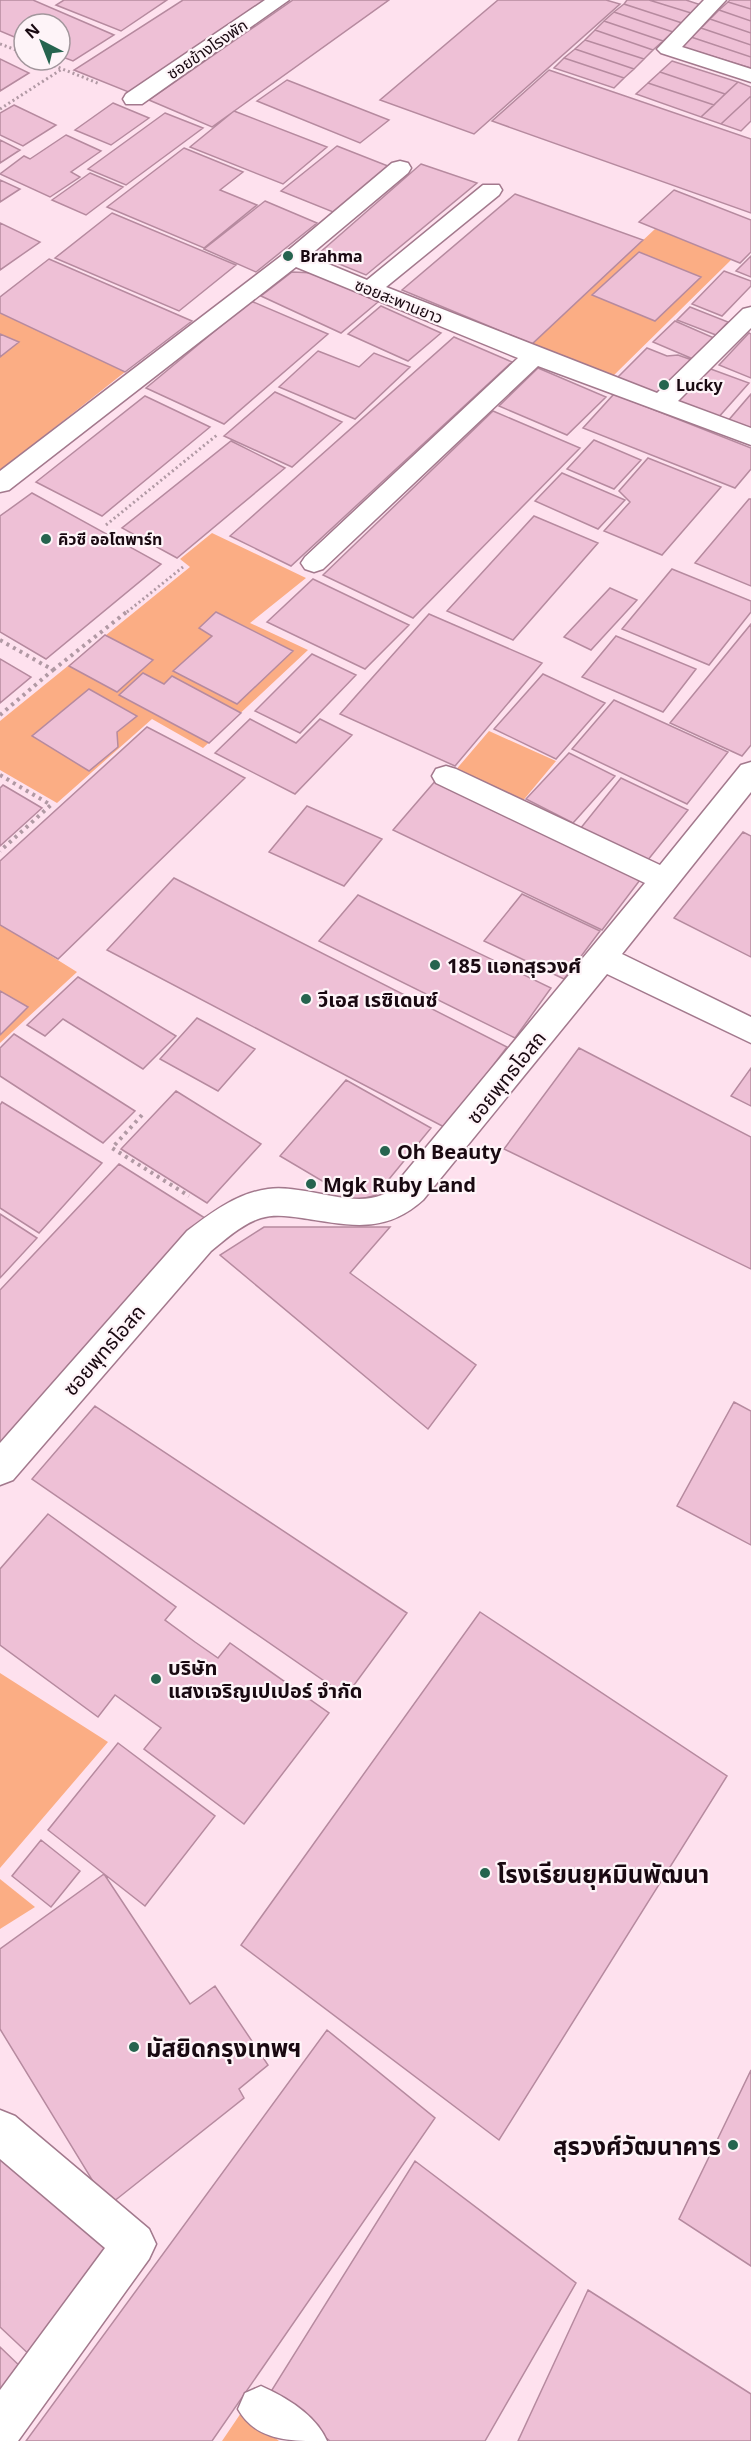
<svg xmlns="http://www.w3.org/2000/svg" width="751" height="2441" viewBox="0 0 751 2441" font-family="'Noto Sans','Noto Sans Thai',sans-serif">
<rect width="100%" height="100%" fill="#fee1ee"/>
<path fill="#fbad84" d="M655,229L732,259L611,378L532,344Z
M0,313L125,372L1,470L0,469Z
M212,533L306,578L250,623L308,650L203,748L152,719L57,803L0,770V721L190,567L180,559Z
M489,731L556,761L521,803L454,772Z
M0,924L77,972L0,1043Z
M0,1673L108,1742L0,1868Z
M0,1879L35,1907L0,1929Z
M243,2410L279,2441H222Z"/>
<path fill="#eec0d6" stroke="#b68a9f" stroke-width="1.5" d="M0,0H33L114,35L73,61L60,56V24H24V41L0,31Z
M64,0H167L121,31L56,5Z
M183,0H267L131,93L74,70Z
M293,0H389L212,127L149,100Z
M498,0H606L620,4L474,134L380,100Z
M627,0H649L691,13L682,23L624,4Z
M649,0H686L701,5L691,13Z
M730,0H751V9L728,2Z
M728,2L751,9V21L719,10Z
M624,4L682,23L673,32L614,12Z
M719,10L751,21V33L710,19Z
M614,12L673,32L663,41L604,21Z
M710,19L751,33V45L701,28Z
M604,21L663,41L653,50L595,30Z
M701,28L751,45V57L691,37Z
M595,30L653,50L644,59L585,40Z
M691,37L751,57V68L682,47Z
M585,40L644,59L634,69L575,49Z
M575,49L634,69L624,78L564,58Z
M564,58L624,78L614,88L554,68Z
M0,59L29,73L0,91Z
M672,61L738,82L725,94L660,72Z
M549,70L751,139V213L492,121Z
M660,72L725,94L714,105L648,83Z
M287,80L389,120L360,143L257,101Z
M738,82L751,87V96L721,124L701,117Z
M648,83L714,105L701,117L636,94Z
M751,96V121L741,131L721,124Z
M113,103L149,118L111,145L75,130Z
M14,105L56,125L23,146L0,135V113Z
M234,111L327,147L283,184L190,147Z
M165,113L203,128L126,185L88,169Z
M66,135L101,151L71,172L80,177L50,197L0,174L24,156L30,159Z
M0,140L20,150L0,163Z
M337,146L393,168L338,214L281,191Z
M184,148L243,172L220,190L257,205L204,248L107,207Z
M421,164L477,183L366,275L317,255Z
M90,173L123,187L86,215L52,200Z
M0,180L20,189L0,202Z
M674,190L751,220V252L740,263L639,222Z
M515,194L643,240L532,344L402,290Z
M265,201L317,223L256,272L204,249Z
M112,213L236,265L179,311L55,258Z
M0,223L40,242L0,270Z
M639,252L701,277L655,321L592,295Z
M751,256V277L736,271Z
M49,259L192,321L125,372L0,313V297Z
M724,271L751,281V286L722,316L692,304Z
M292,272L315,273L378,302L341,333L261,296Z
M251,301L328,334L224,424L146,388Z
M381,306L441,333L408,361L348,334Z
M690,307L728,322L716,335L677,320Z
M675,321L714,338L693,359L653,342Z
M749,333L751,334V378L719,365Z
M0,334L19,342L0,357Z
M454,337L512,362L291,566L230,536Z
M647,348L667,356L678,355L692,360L658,395L617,378Z
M318,351L359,367L374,353L410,367L355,419L279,387Z
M538,368L606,397L567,435L499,406Z
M708,368L749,383L716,420L675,403Z
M275,392L342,422L292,467L224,436Z
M614,394L751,448V469L735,488L583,428Z
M751,394V430L727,422Z
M145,396L210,427L102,516L36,482Z
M493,411L580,448L413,618L323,575Z
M594,440L641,460L614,489L567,469Z
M231,441L285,468L177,558L122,528Z
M648,458L721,487L662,555L604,531L630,502L619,491Z
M562,473L625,500L598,529L535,501Z
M32,493L161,564L46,659L0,632V516Z
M749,499H751V586L695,563Z
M534,516L598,543L513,640L447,611Z
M672,569L751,601V612L709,665L622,629Z
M313,579L409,625L365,669L267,622Z
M610,588L637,600L591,650L564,637Z
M216,612L293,651L237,704L173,671L212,636L199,628Z
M429,614L542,663L455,766L340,714Z
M751,624V745L742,756L670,723Z
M105,635L153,660L117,692L69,666Z
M616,636L696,669L663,712L582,677Z
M312,654L356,675L300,733L255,711Z
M0,659L31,677L0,703Z
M143,673L164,684L172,676L241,713L209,743L119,695Z
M543,674L605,703L556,759L494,729Z
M89,689L137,716L117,732L118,747L89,771L32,736Z
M614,700L728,752L687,804L572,749Z
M250,719L296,743L320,719L352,735L295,794L215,753Z
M147,727L245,778L58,959L0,925V861Z
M569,753L615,776L573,823L526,799Z
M621,778L688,810L647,861L580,829Z
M437,779L643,876L602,930L393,830Z
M3,785L42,808L0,846V788Z
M307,806L382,839L344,886L269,852Z
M743,832L751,836V957L674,918Z
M174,878L507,1047L446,1128L107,950Z
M522,894L600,931L564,979L484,941Z
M358,895L551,988L515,1038L319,941Z
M78,977L176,1036L143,1069L63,1019L45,1036L27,1025Z
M0,991L28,1007L0,1035Z
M197,1018L255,1049L218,1091L160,1059Z
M14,1034L135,1111L103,1143L0,1076V1048Z
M579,1048L751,1137V1269L504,1149Z
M751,1068V1106L731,1096Z
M346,1080L431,1128L376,1195L356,1201L280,1156Z
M176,1091L261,1144L207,1203L121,1149Z
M2,1102L102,1163L39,1233L0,1208V1105Z
M119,1164L208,1220L0,1451V1290Z
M0,1214L37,1238L0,1278Z
M264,1227H390L350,1273L476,1365L428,1429L220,1255Z
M734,1402L751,1411V1545L677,1506Z
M95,1406L407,1613L346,1696L32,1479Z
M48,1514L176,1607L165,1620L195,1642L218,1658L230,1643L329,1713L244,1824L144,1749L161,1728L115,1695L98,1717L0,1645V1569Z
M480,1612L727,1776L499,2140L241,1945Z
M118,1743L215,1816L145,1906L48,1830Z
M41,1840L80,1871L51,1907L12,1876Z
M104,1874L190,2004L215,1986L268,2065L239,2089L244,2098L108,2206L0,2029V1949Z
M327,2030L435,2118L212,2441H26Z
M751,2070V2266L679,2219Z
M0,2150L114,2252L34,2359L0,2327Z
M415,2161L576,2283L485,2441H330L270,2393Z
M588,2290L751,2394V2441H518Z
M0,2347L24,2370L0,2403Z"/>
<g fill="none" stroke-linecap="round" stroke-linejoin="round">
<defs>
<path id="minor" d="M265,0H289L142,104H126L123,99L126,94Z
M704,0H726L682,47L751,69V82L661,53L657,49Z
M400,161L408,163L411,168L408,173L309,256L367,280L483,185H499L502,190L499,195L386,287L657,393L743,309L751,307V328L678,401L751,428V445L538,366L323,569L314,572L305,569L301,563L305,557L518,358L296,267L9,490L0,492V471L285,253L392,163Z
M751,762V792L622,954L751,1017V1043L607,974L423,1200C384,1235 349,1225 302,1218C288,1216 274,1214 261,1218C242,1224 226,1239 211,1251L13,1480L0,1485V1443L187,1231C211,1213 237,1193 268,1189C303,1184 350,1208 382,1195C389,1192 394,1185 399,1180L645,883L436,783L432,776L436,769L446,766L456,769L660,865L741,765Z
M0,2110L15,2116L149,2229L156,2244L149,2259L18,2441H0V2390L105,2248L0,2159Z
M261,2386C286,2397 316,2415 327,2441C289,2441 256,2441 238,2409L245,2393Z"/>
</defs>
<use href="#minor" stroke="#a3798d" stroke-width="3"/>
<path stroke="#b199a4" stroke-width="3" stroke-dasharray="2 3" stroke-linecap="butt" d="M0,44L24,53
M40,60L100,84
M0,109L62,69
M106,525L217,435
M127,612L183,567"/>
<path stroke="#b199a4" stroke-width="4" stroke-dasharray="3 4.5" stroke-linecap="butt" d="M0,640L53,670L0,715
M53,670L129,610
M0,775L51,805L0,851
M142,1115L112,1148L189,1196"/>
<use href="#minor" fill="#fff" fill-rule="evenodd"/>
</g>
<g fill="#26644f" stroke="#fef4f8" stroke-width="2">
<circle cx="288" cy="256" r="6"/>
<circle cx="664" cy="385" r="6"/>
<circle cx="46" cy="539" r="6"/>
<circle cx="435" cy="965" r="6"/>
<circle cx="306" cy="999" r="6"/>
<circle cx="385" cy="1151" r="6"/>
<circle cx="311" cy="1184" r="6"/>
<circle cx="156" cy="1679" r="6"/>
<circle cx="485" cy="1873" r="6"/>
<circle cx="134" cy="2047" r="6"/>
<circle cx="733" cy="2145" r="6"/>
</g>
<g text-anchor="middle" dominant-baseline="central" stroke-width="4.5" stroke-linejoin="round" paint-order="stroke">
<g font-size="16" fill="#190911" stroke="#fef4f8">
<text transform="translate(207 49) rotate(-34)">ซอยข้างโรงพัก</text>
<text transform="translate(399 301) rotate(22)">ซอยสะพานยาว</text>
</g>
<g font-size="16" font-weight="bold" fill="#190911" stroke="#fef4f8" text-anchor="start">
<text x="300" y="256">Brahma</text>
<text x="676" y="385">Lucky</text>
<text x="58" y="539">คิวซี ออโตพาร์ท</text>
</g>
<g font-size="20" font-weight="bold" fill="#190911" stroke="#fef4f8" text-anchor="start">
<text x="447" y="965">185 แอทสุรวงศ์</text>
<text x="318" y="999">วีเอส เรซิเดนซ์</text>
<text x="397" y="1151">Oh Beauty</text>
<text x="323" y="1184">Mgk Ruby Land</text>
<text x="168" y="1667">บริษัท<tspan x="168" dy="23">แสงเจริญเปเปอร์ จำกัด</tspan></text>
</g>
<g font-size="20" fill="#190911" stroke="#fef4f8">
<text transform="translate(506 1077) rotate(-51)">ซอยพุทธโอสถ</text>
<text transform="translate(104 1350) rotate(-49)">ซอยพุทธโอสถ</text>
</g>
<g font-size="24" font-weight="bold" fill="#190911" stroke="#fef4f8" text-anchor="start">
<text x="497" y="1873">โรงเรียนยุหมินพัฒนา</text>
<text x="146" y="2047">มัสยิดกรุงเทพฯ</text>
<text x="721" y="2145" text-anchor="end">สุรวงศ์วัฒนาคาร</text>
</g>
</g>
<g transform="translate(42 42) rotate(318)"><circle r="28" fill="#fef4f8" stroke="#a2969c" stroke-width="1.5"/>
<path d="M0-4.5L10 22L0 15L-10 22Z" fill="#26644f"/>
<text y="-9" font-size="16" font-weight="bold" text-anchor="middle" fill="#190911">N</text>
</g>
</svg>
